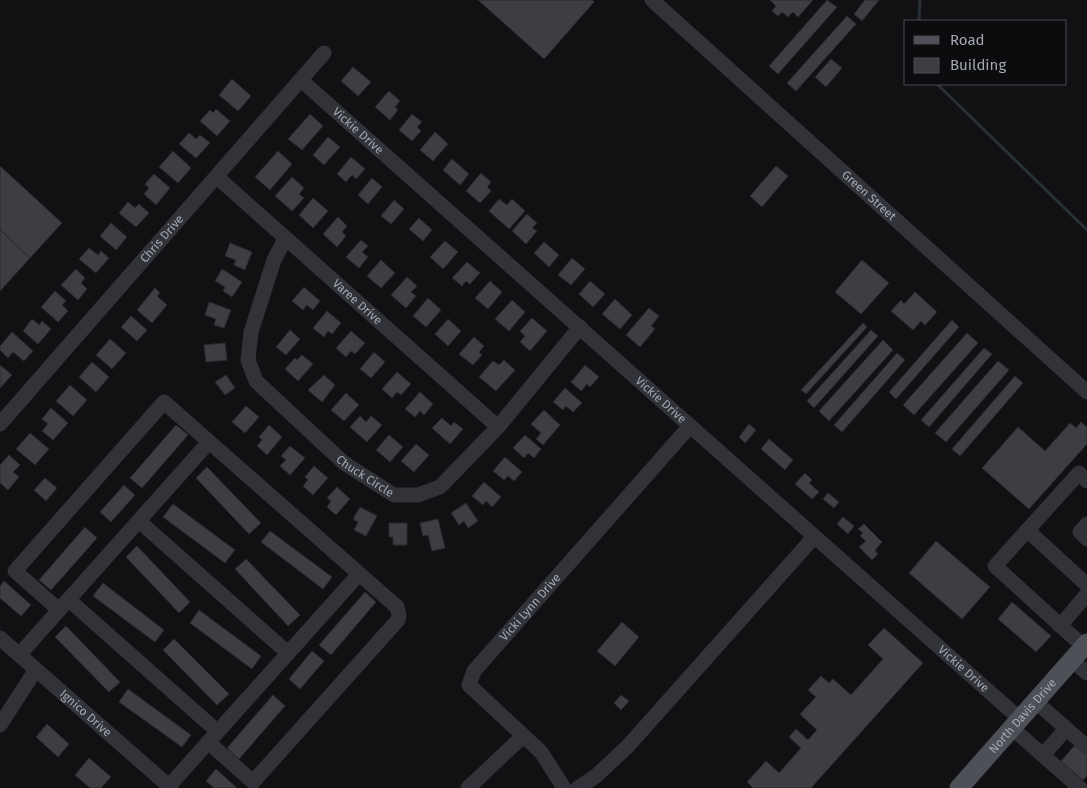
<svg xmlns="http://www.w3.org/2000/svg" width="1087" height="788" viewBox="0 0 1087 788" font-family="'Fira Sans',sans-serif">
<rect width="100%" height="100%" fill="#111113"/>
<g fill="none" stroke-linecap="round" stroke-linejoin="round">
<path stroke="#283037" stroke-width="3" d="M919,21L920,0
M937,84L1087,230"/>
</g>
<path fill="#3d3e43" stroke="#2b2b2f" d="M478,0H592L594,2L544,59Z
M770,0H813L798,17L793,12L788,17L782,12L778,16L772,11L776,6Z
M827,0L837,7L778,74L769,66Z
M865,0H879L862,21L854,14Z
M847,16L856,24L796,91L787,83Z
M831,59L842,68L826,87L815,77Z
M353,67L371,82L358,96L341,81Z
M232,79L251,96L238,111L219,95Z
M389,91L400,101L395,107L398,110L390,120L375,107Z
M216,109L230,121L217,136L200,121L210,110L213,113Z
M310,114L323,126L302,150L288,139Z
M412,114L422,122L417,127L421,131L412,141L399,130Z
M435,132L448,144L433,161L420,150Z
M189,133L196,139L200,135L210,143L196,158L179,144Z
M328,137L340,147L324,165L313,155Z
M173,151L191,168L178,183L159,167Z
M278,151L292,164L270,190L255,177Z
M351,157L365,169L356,179L352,175L346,182L337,174Z
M452,159L469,174L460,185L443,170Z
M0,166L62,223L30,258L0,230Z
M776,166L788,176L762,207L750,196Z
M481,173L491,182L487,187L491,191L480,203L466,191Z
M154,174L170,188L156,205L144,194L149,188L145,184Z
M292,177L304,188L299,194L304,198L292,211L275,196Z
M372,178L382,187L368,204L358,195Z
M313,198L328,211L313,228L299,215Z
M499,199L507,205L512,199L525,211L509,229L489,211Z
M394,200L404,209L391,224L381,216Z
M128,202L135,208L139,204L149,213L136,227L119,213Z
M527,214L537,223L532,228L537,231L526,244L512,231Z
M338,217L347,226L342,232L346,236L337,247L323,234Z
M419,218L432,230L423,241L409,229Z
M111,223L127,237L116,250L100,236Z
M0,230L30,258L0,291Z
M361,240L368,246L362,252L368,257L359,268L346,257Z
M445,241L458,252L443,269L430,257Z
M544,242L559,255L549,267L534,253Z
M230,243L252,252L245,270L234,265L236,260L225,256Z
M89,248L98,255L101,251L109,258L96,273L79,259Z
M572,258L585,269L571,285L558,275Z
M381,260L395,273L381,288L367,276Z
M862,260L889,283L861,314L835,292Z
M467,262L480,273L470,284L466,281L462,286L452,278Z
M76,269L85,278L81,283L87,289L78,300L61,285Z
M222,269L242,282L232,297L223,291L225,287L215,281Z
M407,277L417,286L411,292L416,296L406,308L391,295Z
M490,281L502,292L488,309L475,298Z
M590,281L605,294L593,307L579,294Z
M304,287L320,301L313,310L307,305L303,310L292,301Z
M155,288L160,293L157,296L167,305L152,323L137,310Z
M55,291L66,301L62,305L68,311L58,322L41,307Z
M915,292L937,312L925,325L921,321L913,330L891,311L901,300L904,304Z
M428,298L441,310L426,327L413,316Z
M615,299L632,315L620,329L602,314Z
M512,300L525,312L509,331L495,319Z
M209,302L231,310L224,328L214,325L216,319L205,315Z
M649,308L659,316L651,326L655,329L640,347L626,335Z
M327,311L341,323L332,334L328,331L324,337L313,328Z
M131,316L147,330L137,341L121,327Z
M532,318L547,331L530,351L520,342L525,336L520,331Z
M32,319L39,325L42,321L51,329L38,344L23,331Z
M448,319L461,331L448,346L435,334Z
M952,320L959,327L896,399L889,392Z
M863,323L867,327L806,394L801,390Z
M290,330L300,339L286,355L276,347Z
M871,330L878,336L814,408L807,401Z
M351,331L365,343L355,354L351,351L346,357L336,348Z
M12,332L33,351L24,361L13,352L8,358L0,350V346Z
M967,333L978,343L914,415L903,405Z
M474,337L484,346L479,352L482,355L473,365L459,354Z
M110,339L126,353L112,369L96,355Z
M883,340L893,350L829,421L819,411Z
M225,343L227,360L206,362L204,345Z
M984,348L992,354L929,427L921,420Z
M374,352L385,362L371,378L360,369Z
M897,353L905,360L842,432L834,425Z
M302,355L313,364L298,381L285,369L295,358L297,360Z
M504,360L515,370L496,391L479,377L493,361L499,365Z
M998,361L1009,370L946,442L935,433Z
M92,362L109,377L96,392L79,377Z
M0,365L12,375L0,388Z
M585,365L599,377L590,387L587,384L581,391L571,382Z
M397,372L411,384L401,395L397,392L392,398L382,389Z
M226,375L235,388L225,395L215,382Z
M324,375L335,385L322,402L308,390Z
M1015,376L1023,383L960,456L952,449Z
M70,385L87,400L73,416L56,401Z
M565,388L582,403L573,412L566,406L563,410L553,402Z
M420,392L433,404L424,415L420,411L415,417L405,409Z
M346,393L359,405L344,421L331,410Z
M246,406L259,417L245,433L232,422Z
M51,408L68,423L53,440L42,431L48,424L42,419Z
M544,410L560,425L543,445L536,439L541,433L531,424Z
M360,416L366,422L371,416L382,425L367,442L350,427Z
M442,418L451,426L454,422L463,429L450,444L432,428Z
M1081,422L1087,427V444L1029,509L982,468L1018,427L1045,451L1070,423L1076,428Z
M749,424L756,430L745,443L739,437Z
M176,425L188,435L142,488L130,478Z
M269,425L282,437L267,455L257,446L262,440L259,437Z
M30,433L49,449L35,465L16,449Z
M389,435L403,447L390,462L376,450Z
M525,435L541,449L534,458L528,453L524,458L513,448Z
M769,439L793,460L785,470L761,449Z
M416,444L429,455L414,472L401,461Z
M290,446L305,458L290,475L280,466L286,460L281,456Z
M9,455L20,465L13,472L19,477L8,490L0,483V465Z
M505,457L522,472L514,481L508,476L504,480L493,471Z
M314,466L328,478L313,495L303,486L308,480L305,477Z
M207,467L261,523L249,534L196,478Z
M805,473L812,480L809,483L819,492L812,499L795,484Z
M45,478L57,488L46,501L34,490Z
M484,482L501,497L492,507L486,501L483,505L472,496Z
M124,485L135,495L111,522L100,512Z
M337,487L350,499L336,515L327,507L331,501L327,498Z
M828,493L839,502L834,508L823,499Z
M466,503L478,521L468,528L464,521L459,525L451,513Z
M173,504L235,550L225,563L163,517Z
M360,507L377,516L366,536L354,530L358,522L353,519Z
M843,517L854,526L848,534L837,524Z
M438,519L445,548L432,551L428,535L423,536L420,523Z
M389,523H407V545H393V537H389Z
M864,524L882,542L875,550L878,554L872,560L859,547L866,541L860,536L863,533L858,529Z
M85,527L97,538L51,590L39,580Z
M270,531L332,577L323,589L261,542Z
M936,541L990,587L962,619L909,573Z
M137,546L190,602L179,613L126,557Z
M246,559L300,615L288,626L235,569Z
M4,581L31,605L21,616L0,598V586Z
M103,583L164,630L155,642L93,596Z
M365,592L376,602L331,655L319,645Z
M1012,602L1051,636L1036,652L998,619Z
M199,610L261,656L252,669L190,623Z
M622,622L639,637L615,666L597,651Z
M66,626L120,682L109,692L55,637Z
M884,628L923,663L811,788H753L747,782L766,761L779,773L801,748L789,737L796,729L808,740L817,730L800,714L816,697L808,690L821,676L829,683L833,679L851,695L883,659L868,645Z
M174,639L229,694L217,705L163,650Z
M312,651L324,661L300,689L289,679Z
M128,689L191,735L182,747L119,702Z
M273,695L285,706L239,759L227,748Z
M621,695L629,701L621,710L614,703Z
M47,724L69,744L58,757L36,737Z
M1075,745L1087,755V776L1083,780L1061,761Z
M89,758L111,777L101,788H90L75,775Z
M216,769L237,788H214L206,781Z"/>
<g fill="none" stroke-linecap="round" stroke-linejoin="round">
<g stroke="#323338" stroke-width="15">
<path id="s1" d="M652,0L1087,392"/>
<path id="s2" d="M302,81L1020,719"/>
<path id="s3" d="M217,177L498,427"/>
<path id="s4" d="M285,239L274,260L251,332L248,360L256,381L344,463L394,495H418L440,487L498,427L580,327"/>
<path id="s5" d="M0,424L324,53"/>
<path d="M140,522L288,653"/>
<path d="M1087,524L1080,532L1087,539"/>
<path d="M1027,530L1087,585"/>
<path d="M69,600L217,731"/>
<path d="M59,610L15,571L164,402L397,607L399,615L398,620L253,782L208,742"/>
<path d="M1060,626L1087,594"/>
<path id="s6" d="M0,638L171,788"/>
<path d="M1084,647L995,566L1079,473L1087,481"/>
<path d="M19,655L209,442"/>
<path d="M1072,660L1087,673"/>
<path d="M1035,701L1087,747"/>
<path d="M0,725L35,671"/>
<path d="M1012,728L1080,788"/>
<path d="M1043,755L1066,729"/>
<path d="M169,786L359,574"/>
<path d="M468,788L523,736"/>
<path id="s7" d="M564,788L541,752L469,685L474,671L690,426"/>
<path d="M578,788L596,776L628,746L814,537"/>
</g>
<path stroke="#4e5057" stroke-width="19" id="s8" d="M959,788L1087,643"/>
</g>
<g text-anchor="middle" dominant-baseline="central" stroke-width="4" stroke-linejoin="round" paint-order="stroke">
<g font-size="12" fill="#a2a8b4" stroke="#0c0c0e">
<text stroke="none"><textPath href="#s2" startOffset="75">Vickie Drive</textPath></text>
<text stroke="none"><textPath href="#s1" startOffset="292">Green Street</textPath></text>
<text stroke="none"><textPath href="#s5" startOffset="246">Chris Drive</textPath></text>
<text stroke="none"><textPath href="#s3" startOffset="188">Varee Drive</textPath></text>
<text stroke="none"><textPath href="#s2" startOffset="480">Vickie Drive</textPath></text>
<text stroke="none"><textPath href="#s4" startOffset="295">Chuck Circle</textPath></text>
<text stroke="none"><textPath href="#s7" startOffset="241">Vicki Lynn Drive</textPath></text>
<text stroke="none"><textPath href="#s2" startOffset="885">Vickie Drive</textPath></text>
<text stroke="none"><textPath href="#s6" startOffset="114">Ignico Drive</textPath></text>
<text stroke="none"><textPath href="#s8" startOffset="96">North Davis Drive</textPath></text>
</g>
</g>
<rect x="904" y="20" width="162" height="65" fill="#0c0c0e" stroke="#484a50"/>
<rect x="914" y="36" width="25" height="8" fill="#4e5057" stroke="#484a50"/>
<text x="950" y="45" font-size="15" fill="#a2a8b4">Road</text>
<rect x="914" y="58" width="25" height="15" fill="#3d3e43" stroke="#484a50"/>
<text x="950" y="70" font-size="15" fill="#a2a8b4">Building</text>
</svg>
